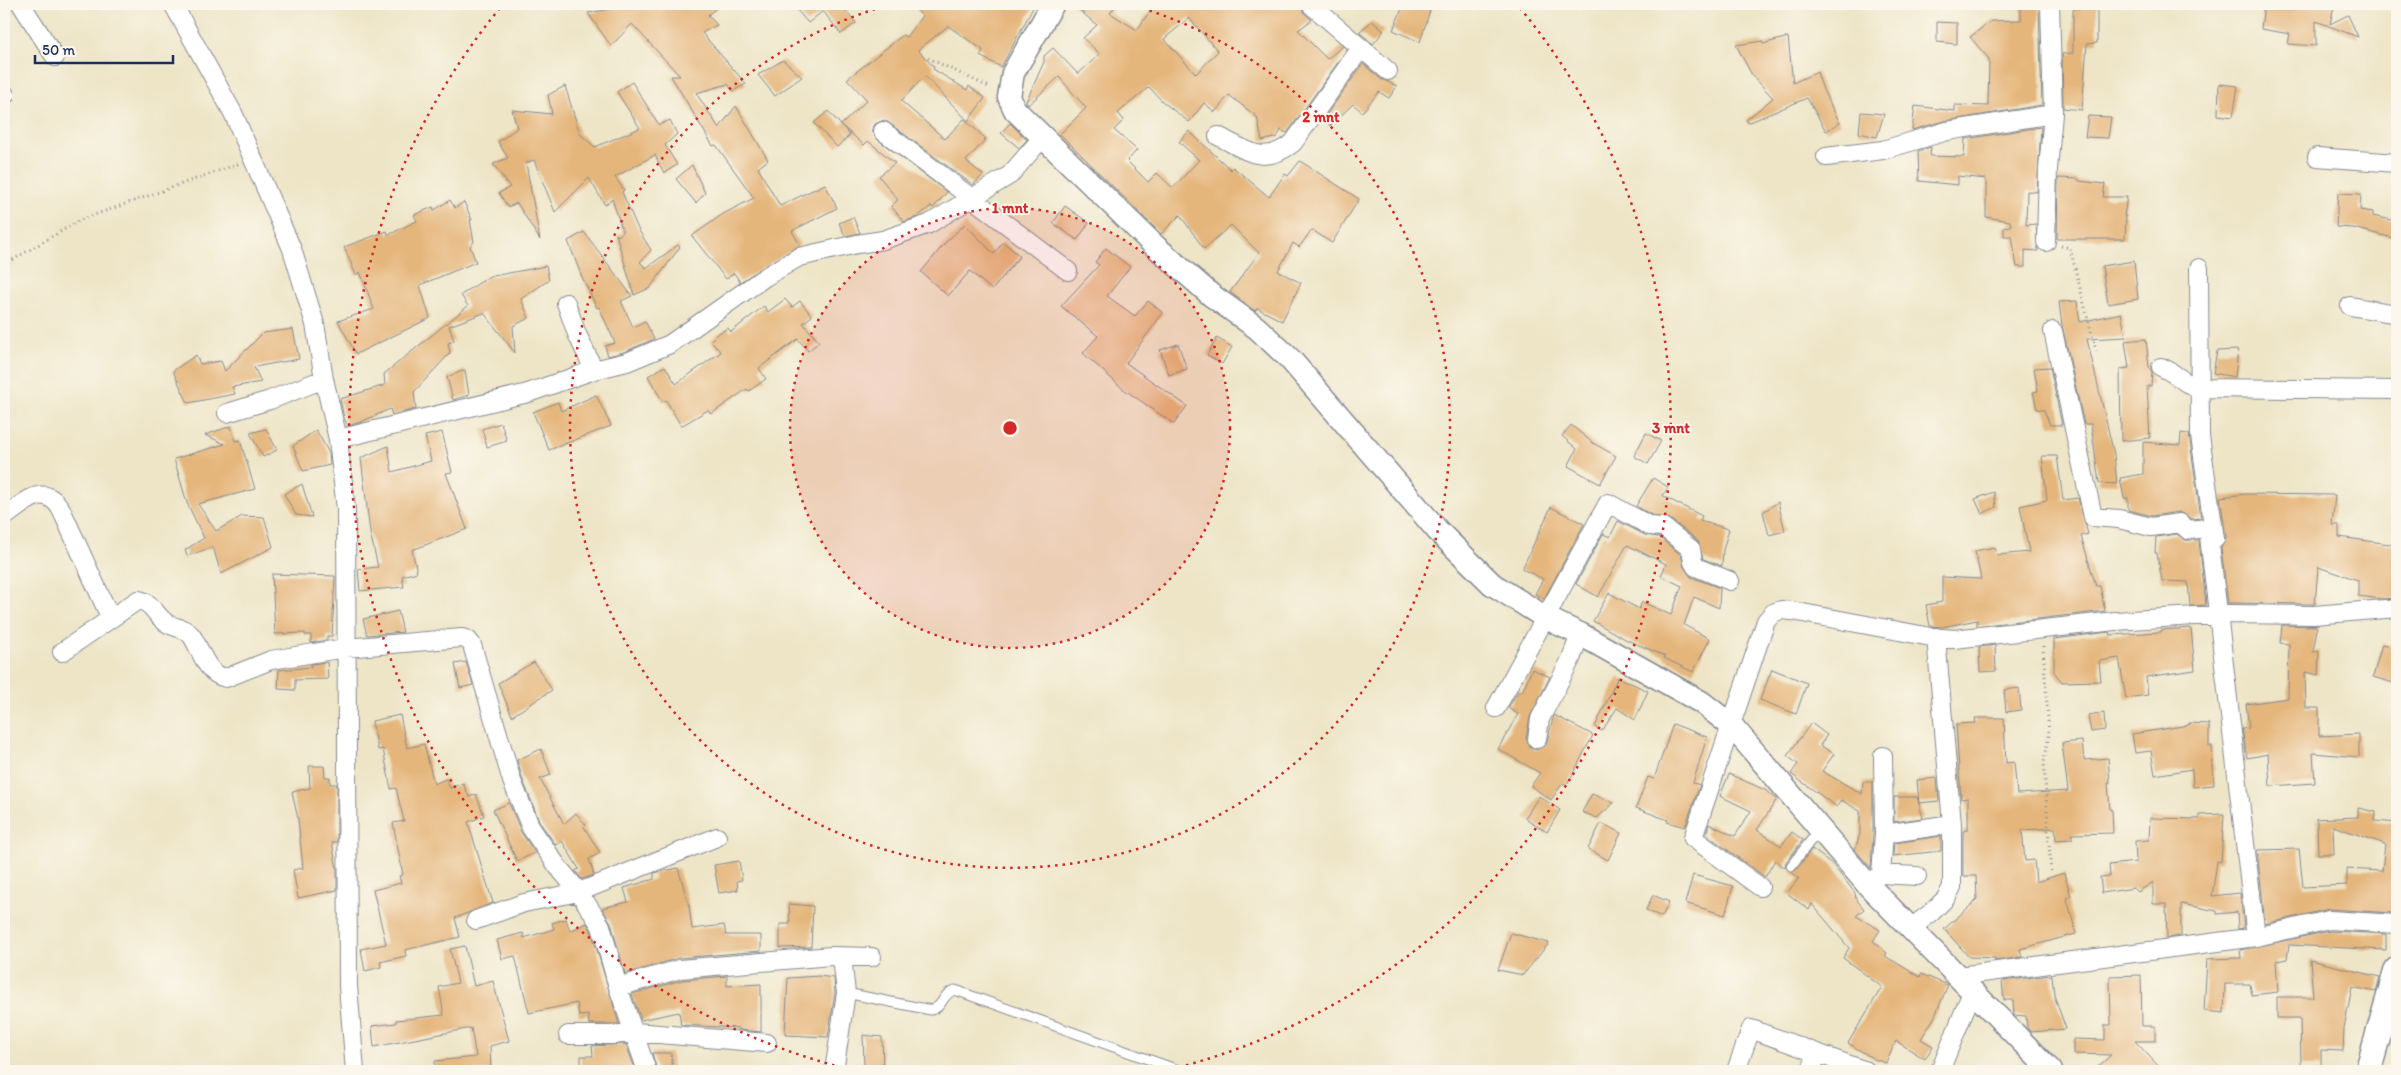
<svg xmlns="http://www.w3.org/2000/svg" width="2401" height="1075" viewBox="0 0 2401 1075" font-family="Itim,sans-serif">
<rect width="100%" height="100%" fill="#fbf7ec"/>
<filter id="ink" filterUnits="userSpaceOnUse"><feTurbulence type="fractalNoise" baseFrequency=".02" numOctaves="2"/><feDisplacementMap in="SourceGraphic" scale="10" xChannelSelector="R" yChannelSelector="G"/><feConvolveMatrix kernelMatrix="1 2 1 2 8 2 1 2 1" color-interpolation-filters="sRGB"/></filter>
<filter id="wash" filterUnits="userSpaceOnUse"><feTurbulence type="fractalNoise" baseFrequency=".0096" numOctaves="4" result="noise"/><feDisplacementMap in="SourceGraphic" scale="20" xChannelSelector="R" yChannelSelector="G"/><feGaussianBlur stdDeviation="1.12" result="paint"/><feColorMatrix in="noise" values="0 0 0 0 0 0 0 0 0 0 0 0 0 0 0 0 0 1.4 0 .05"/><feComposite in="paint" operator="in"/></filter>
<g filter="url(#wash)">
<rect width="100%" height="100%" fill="#eee5c7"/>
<g id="blocks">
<path fill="#e5b67b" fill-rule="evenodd" d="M641,4H721L708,15L717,25L702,33L746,84L733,91L728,84L696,93L719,128L736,106L768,160L758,168L780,206L825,184L837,208L792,231L800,245L740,282L734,273L726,279L692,236L723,214L754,198L716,145L713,146L671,76H680L632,24L611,46L588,13Z
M792,4H841L856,23L841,34L823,11L808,23Z
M912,4H1035L1001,67L980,56L983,50L948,26L918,50L934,67L933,69L967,90L969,86L985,98L968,121L925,76L901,101L945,139L964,119L986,139L966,161L983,175L973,185L889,123L884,120L875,124L872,130L877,139L947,192L933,208L931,206L917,217L904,222L891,206L898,200L879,176L895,163L868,141L864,145L841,125L867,100L847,79L903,35L906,37L922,16Z
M1072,4H1117L1110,13L1137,30L1150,11L1146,4H1300L1303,12L1312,20L1298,30L1327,59L1343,46L1347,50L1287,133L1281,130L1277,137L1262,141L1257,117L1229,95L1215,112L1204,103L1189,122L1163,102L1149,87L1118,113L1124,120L1114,130L1137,150L1127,161L1148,182L1157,173L1173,188L1199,160L1179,142L1189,131L1231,170L1233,167L1269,197L1285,174L1288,176L1300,161L1359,199L1332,243L1312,230L1299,247L1293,243L1278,271L1301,283L1282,321L1257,308L1255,311L1230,292L1259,253L1231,225L1204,249L1180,215L1161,234L1060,134L1086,108L1059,77L1028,105L1026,102L1044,62V56L1053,48L1078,74L1100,54L1083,38L1097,25ZM1189,18L1218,51L1196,74L1164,39Z
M1404,4H1432L1420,42L1393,30Z
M2264,4H2316L2334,6L2330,24L2348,15L2358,37L2316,21V46L2288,44L2290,34L2261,29Z
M2021,6L2039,7L2042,105L1945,121L1912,130L1915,106L1955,111V105L1988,106L1989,59L1970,37L1991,21L2021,20Z
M2097,6V43L2087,44L2082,110L2063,108L2062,54L2073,53V9Z
M1372,21L1384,31L1373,44L1359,32Z
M1937,22L1957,23V44L1937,42Z
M1788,37L1793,83L1817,72L1823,90L1840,123L1826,131L1807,98L1748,123L1746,120L1773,98L1752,75L1736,45L1762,41L1763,44Z
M783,60L802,77L775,96L758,75Z
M1363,64L1381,79L1397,86L1389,98L1379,92L1362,112L1353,104L1330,126L1324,118Z
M632,82L659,125L670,120L677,134L665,145L677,165L664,173L655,155L615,177L624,190L622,192L638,229L651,250L640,262L646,268L678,245L680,247L650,288L634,295L616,234L618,236L623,232L612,199L605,205L589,178L555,212L534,160L526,163L540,240L517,203L508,207L499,193L510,187L493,164L508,158L498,142L517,128L512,110L552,114L548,95L565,86L580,134L595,147L640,128L617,92Z
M2219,84L2238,86L2233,117L2218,115Z
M828,111L850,135L837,147L814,123Z
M1861,112L1884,114L1877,137L1859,133Z
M2088,116L2111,117L2108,138L2085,137Z
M1010,123L1027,140L1019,148L1001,133Z
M2041,127L2037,192L2027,191L2026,225L2036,224L2038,251L2025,250V267H2017L2012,236H2004V227L2011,226L2010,221L1986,217V179L1958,176V185L1919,181L1918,151L1931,147L1930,156L1964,157L1965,139Z
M692,165L705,193L696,203L676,179Z
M2058,178L2079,179V181L2105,184L2103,197H2127L2124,216H2126L2125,239H2057Z
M2338,193L2361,194L2360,210L2373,212V216L2397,221V239L2353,228L2336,227Z
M450,200L455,208L464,202L472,220H470L474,242L470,246L476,262L420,285L430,318L356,354L338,321L374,309L360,272L356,275L344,247L387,231L388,235L417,221L414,215L433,207L434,210Z
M1065,206L1089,223L1077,240L1053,223Z
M853,217L860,233L845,236L839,223Z
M965,224L994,254L1003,242L1020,256L992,290L970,271L948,296L921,272L946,242Z
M584,232L632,296L621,301L633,327L645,321L654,339L624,352L608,356L605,346L615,343L599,307L597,308L581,275L568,241Z
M1106,248L1130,267L1107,296L1135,316L1148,301L1163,313L1126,363L1187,406L1174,424L1122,388L1083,353L1098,336L1061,306L1099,265L1095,262Z
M2134,261L2138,299L2108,304L2102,266Z
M546,266L549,280L521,299L529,318L513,326L515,353L484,313L449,326L454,341L448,343L450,353L414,392L416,409L392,415L390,409L361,422L348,426L344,418L340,399L385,385L384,374L468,306L461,295L488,277Z
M785,299L792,307L800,301L812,316L803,323L819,342L808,351L798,339L759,368L766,379L749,391L747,389L711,414L708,410L681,426L666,400L663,402L648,376L665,366L676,384L721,352L710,341L717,334L728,328L731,332L764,306L768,312Z
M2077,301L2080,322L2121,313L2126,337L2087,339L2114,454L2117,484L2099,483L2091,424H2084L2062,325L2059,302Z
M293,329L299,359L254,367L261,382L232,387L235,394L188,403L173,371L196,355L200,364L221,361L225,371L263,333Z
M1217,338L1232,347L1222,364L1207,355Z
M2146,339L2149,367L2152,372L2151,386H2147L2150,438L2121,441L2120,369L2129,368L2125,341Z
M1178,344L1187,369L1169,375L1160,350Z
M2238,350L2235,377L2213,373L2217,351Z
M2050,367L2062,425H2050L2044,410L2037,409L2033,392L2038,391L2034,368Z
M465,370L469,395L453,400L447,377Z
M596,395L611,426L549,450L533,412L558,402L561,411Z
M501,423L507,441L487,447L482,429Z
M1571,425L1593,443L1616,456L1600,484L1568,466L1577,449L1562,436Z
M231,426L235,441L240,440L255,489L198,504L216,531L242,516L264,517L273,547L221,574L213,547L187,556L185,550L204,538L187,503L174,459L225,444L205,435Z
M266,429L277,450L263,457L250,433Z
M316,430L329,453L330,465L303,471L293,446Z
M442,432L452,472L446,473L467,529L412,550L417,572L402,576L404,587L360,591L358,569L378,567L370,532L361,458L388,446L392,472L431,461L425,436Z
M1646,433L1661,441L1648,464L1634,456Z
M2181,433L2189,434L2201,518L2192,519L2179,512L2152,516L2128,510V498H2124L2120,478L2143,474V442L2180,445Z
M2042,456H2057L2063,500L2078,498L2088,534L2081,536L2096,586H2100L2105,611L1977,626V620L1942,627L1930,626L1926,605L1942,602V577L1981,579L1975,551L1995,547L1997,555L2029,552L2020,506L2047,500Z
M1653,478L1668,487L1663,496L1702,516L1700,521L1729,529L1723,550L1722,566L1703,559L1698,541L1670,519L1653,516L1636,506Z
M302,484L312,517L296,515L284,494Z
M1994,492L1996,507L1982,514L1975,499Z
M2246,494L2335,495L2332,525H2339V537L2397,545V598L2382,599L2358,596V580L2318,567L2315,604L2228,603L2221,548L2226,537L2220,497Z
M1778,502L1785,531L1769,535L1763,512Z
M1551,507L1584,524L1544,599L1535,594L1543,579L1522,569Z
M1618,521L1645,535L1659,537L1681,555L1684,567L1691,577L1720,588L1719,608L1694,597L1684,625L1710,639L1693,672L1664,658L1665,656L1627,640L1593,621L1609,593L1639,609L1642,602L1671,615L1682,586L1661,576L1666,564L1627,545L1598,597L1576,584L1603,534L1610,537Z
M2177,534L2185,540H2199L2206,605L2190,606L2188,582L2162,581L2157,553H2155L2156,537Z
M272,574L335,576L332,636H327V640L311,643V635H305V633L275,634Z
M398,611L403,632L367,635L363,619Z
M2282,625L2316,626L2317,629L2313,652L2319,651L2318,675L2305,672L2306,708H2319V736L2359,734V757L2313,753L2315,783L2270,786L2268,754L2247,758L2242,729L2249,728L2246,704L2288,698L2289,644L2280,643Z
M2191,628L2195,670L2146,677L2148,695L2126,698L2119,658L2099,661L2101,681L2062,682L2054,672V639L2109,632L2110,635L2161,632V630Z
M2382,644L2397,647V684L2373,677Z
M1995,645L1996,671L1980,672L1979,647Z
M327,662L328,679L295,680V690L278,689L279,670L311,667V664Z
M466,662L473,685L460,688L455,664Z
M534,662L552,690L512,716L498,683Z
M1532,669L1550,677L1530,717L1526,738L1530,747L1536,750L1546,745L1554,715L1593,735L1573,774L1567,784H1562L1551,800L1531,786L1540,773L1498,749L1518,714L1508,708L1519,690L1522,692Z
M1772,669L1807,683L1796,714L1760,700Z
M1618,677L1648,691L1635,720L1617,708L1602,731L1595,727Z
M2019,688L2021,710L2006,712L2004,690Z
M2104,713L2105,730L2091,732L2088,716Z
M400,715L407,748L424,744L434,784L446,779L450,788L463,783L469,797L476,794L484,816L468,822L493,903L455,918L460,937L405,950L406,956L380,962L381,967L365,971L361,949L386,944L373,890L401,883L399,876L403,875L393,823L404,821L396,788L391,789L383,749L378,750L372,721Z
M1975,718H2004L2006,763L2014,762L2017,794L2068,791L2062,743L2082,741L2084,760L2108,758L2110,783H2108L2110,810H2112L2113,833L2072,834V839L2056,840L2055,828L2022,830L2025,861L2034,860L2036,882L2064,873L2071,896L2067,898L2076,934L2020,949L2022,957L1995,961V958L1969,957L1944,929L1977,900L1976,876H1963V831L1968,830V798L1961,799L1956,724L1976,723Z
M1811,723L1827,735L1820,745L1834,754L1822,771L1862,794L1863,782H1873V834L1871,868L1855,850L1860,833V811L1841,800L1837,807L1791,774L1798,764L1787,756Z
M2189,723L2209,724V746H2212L2214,785L2193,787L2192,769L2155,775L2151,751L2135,753L2132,734L2189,725Z
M1673,724L1707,737L1693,783L1700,785L1685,827L1667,822L1668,820L1636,808L1648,777L1654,779Z
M541,749L551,775L540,779L564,824L576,813L586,825L584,827L600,853L589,859L594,875L582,879L575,871L579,869L562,841L556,845L540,823L522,778L517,760Z
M309,766H324L325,777H330V784H337V842H332L337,870V890L298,898L293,870L303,868L298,819L292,792L310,788Z
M1729,774L1765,790L1777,799L1757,830L1781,846L1792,832L1803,840L1786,862L1785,868L1775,860L1765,877L1706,834L1709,824L1735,836L1751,811L1720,796Z
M1937,778L1939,801L1919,803L1917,780Z
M1592,794L1614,803L1597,818L1582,812Z
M1539,796L1560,810L1547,832L1525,818Z
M1894,797H1917L1923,818L1894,822Z
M509,803L521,832L535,853L517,861L493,810Z
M2358,808L2376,812L2375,821L2397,823V890L2393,913L2329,909L2265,924L2257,850L2299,849L2303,887L2347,885V869L2382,871L2385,844L2333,826L2334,854H2318L2317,821L2315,819L2358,817Z
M2224,814L2221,862L2217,861L2212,896L2240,893L2244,928L2238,929L2237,912L2217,914V911L2181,904V936L2167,938L2166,904H2153V882L2138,892L2134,888L2102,893L2100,877L2110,876L2109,865L2136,862L2135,841L2149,840L2150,818L2199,819V815Z
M1601,823L1621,833L1608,860L1588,849Z
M1941,836V851L1893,856L1894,843Z
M1812,849L1832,864L1855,893L1856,899L1864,909L1856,916L1880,930L1873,941L1887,953L1885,956L1920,977L1921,974L1948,985L1934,1018L1921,1039L1933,1046L1925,1059L1896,1041L1886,1063L1874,1059L1848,1043L1882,987L1843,958L1849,948L1812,904L1809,910L1787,893L1799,878L1791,872L1796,870Z
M739,861L742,880L737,881L738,890L719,893L714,865Z
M678,868L689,906L692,929L724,925L726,935H761V951L679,958L625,974L611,923L602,908L628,902L624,888L654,879V873Z
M1693,875L1733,886L1725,915L1685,903Z
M1653,895L1669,902L1662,917L1646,910Z
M789,904L813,906L811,947L780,948V924H790Z
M566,919L570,931L587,923L591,930L619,1024H589L588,1015L579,1016L577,1003L529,1013L515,956L502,959L497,940L523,933L524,938L554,929L552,923Z
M2330,931L2386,934V950L2289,945L2287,959L2276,961L2278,992L2252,995L2250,984H2225L2224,1013L2204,1011L2207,959L2241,958L2240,950Z
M1511,933L1549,943L1523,975L1498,970Z
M465,946L474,986L493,981L509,1041L490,1046L491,1071H435V1061L476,1057L471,1028L374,1047L372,1026L396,1023V1020L444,1015L439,987L458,983L450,949Z
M2310,960L2380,977L2376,992L2352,987L2344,1028L2343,1051L2321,1050V1066H2301L2300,1018H2277V997H2313Z
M2052,975L2054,995L2066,1029L2031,1032L2027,1028L2026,1016L2014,1015L2013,1000H2004L2002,981Z
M2141,975L2142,1026H2155V1041H2135L2163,1071H2093L2111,1055L2073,1054V1039L2105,1040V1025H2111L2110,976Z
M727,976V986L761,984V1032L739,1030V1028L681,1025L679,1012L641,1020L632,994L682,980Z
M819,976L834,978L835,993L828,1037L785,1035L788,978Z
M863,1035L882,1037L883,1068L864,1066Z
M626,1044L636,1071H581V1056H593L592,1046Z
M652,1053H671L673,1071H657Z"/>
</g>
</g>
<g filter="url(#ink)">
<use href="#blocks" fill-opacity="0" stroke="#848a92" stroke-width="1"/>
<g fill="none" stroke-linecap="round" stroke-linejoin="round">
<defs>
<path id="service" d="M1791,866L1819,830
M846,993L931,1010C943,1008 942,993 955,990L1181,1071"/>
<path id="minor" d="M21,4L55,57
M173,4L233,113L292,249L315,324L324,379L338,439L346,509L348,986L355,1071
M1310,4L1388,71
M4,93L5,95
M883,131L1068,271
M1218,136C1248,151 1263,166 1293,143L1361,48
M1826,157L1883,150L1947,131L2053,114
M2317,157L2397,163
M2046,242L2048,169L2053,114L2050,4
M2199,268L2200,436L2215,539
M566,303L577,334L594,370
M2350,306L2397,314
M2053,331L2093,517L2119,519L2151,527L2180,523L2188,530L2208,528L2256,937
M2161,367C2175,372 2186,386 2200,388L2397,390
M227,413L270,400L324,379
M338,439L528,393L594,370L627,362L670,344L765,277L799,257L857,244L883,240L929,224L1010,175L1042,138
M4,517C25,503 43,481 61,509L110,617
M62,652L138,600C152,602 154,613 164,621C172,629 184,626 191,635C202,650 205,674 226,678L271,660L345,648L462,638L468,640L472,645L512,781L531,828L558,867L579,892L601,926L618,987L680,969L831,956L872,957
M1496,708L1608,503L1650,526L1663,527L1691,549L1693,562L1696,567L1730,581
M1537,739L1540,719L1571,659L1580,634
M1884,834L1952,824
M1881,874L1884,834L1883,756
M1871,881L1881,874L1917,876
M1760,887L1693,838L1766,621L1773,613L1781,610L1792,611L1931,637L1954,639L2115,621L2227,614L2314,615L2397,608
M476,920L524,903L579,892L717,837
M1911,928L1932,912L1946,898L1952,887V824L1936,637
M1959,976L2256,937L2329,920L2397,924
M618,987L647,1071
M568,1035H614L635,1032L767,1043
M834,1071L846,993L842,957
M1736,1071L1751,1029L1866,1071
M1811,1071L1816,1055
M1940,1071L1972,992"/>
<path id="tertiary" d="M1053,4L1013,73L1009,97L1015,110L1155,246L1211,295L1257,328L1290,359L1438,531L1492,584L1546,618L1580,634L1701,702L1732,726L1867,884L2051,1071"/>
<path id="secondary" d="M2368,1071L2397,970"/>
</defs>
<use href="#service" stroke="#848a92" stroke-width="11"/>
<use href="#minor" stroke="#848a92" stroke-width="20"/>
<use href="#tertiary" stroke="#848a92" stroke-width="25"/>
<use href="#secondary" stroke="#848a92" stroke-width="28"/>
<path stroke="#848a92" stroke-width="3" stroke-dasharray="1 4" stroke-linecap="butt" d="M928,58L991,88
M2061,246L2070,248L2096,351
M4,265L80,220L238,164
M2043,646L2049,734L2044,762L2051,874"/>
<use href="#service" stroke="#fff" stroke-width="9"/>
<use href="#minor" stroke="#fff" stroke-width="18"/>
<use href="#tertiary" stroke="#fff" stroke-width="22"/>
<use href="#secondary" stroke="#fff" stroke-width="25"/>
</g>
</g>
<circle cx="1010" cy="428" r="220" fill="#d62828" fill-opacity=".12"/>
<g fill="none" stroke="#d62828" stroke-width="2.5" stroke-dasharray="2.5 5">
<circle cx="1010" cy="428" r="220"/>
<path d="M1128 4A440 440 0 1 1 892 4"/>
<path d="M856 1071A661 661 0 0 1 500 8M1520 8A661 661 0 0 1 1164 1071"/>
</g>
<circle cx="1010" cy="428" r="8" fill="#d62828" stroke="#fbf7ec" stroke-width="2.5"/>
<g font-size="15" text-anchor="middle" font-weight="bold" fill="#d62828" stroke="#fbf7ec" stroke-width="4" stroke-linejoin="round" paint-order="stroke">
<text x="1321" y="122">2 mnt</text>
<text x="1010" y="213">1 mnt</text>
<text x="1671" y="433">3 mnt</text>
</g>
<rect width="2401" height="1075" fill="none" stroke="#fbf7ec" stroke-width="20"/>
<path d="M35 55v8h138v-8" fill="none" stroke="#1b2f5e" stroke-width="2.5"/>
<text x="42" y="55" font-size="15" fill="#1b2f5e" stroke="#fbf7ec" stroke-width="4" paint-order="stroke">50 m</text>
</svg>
